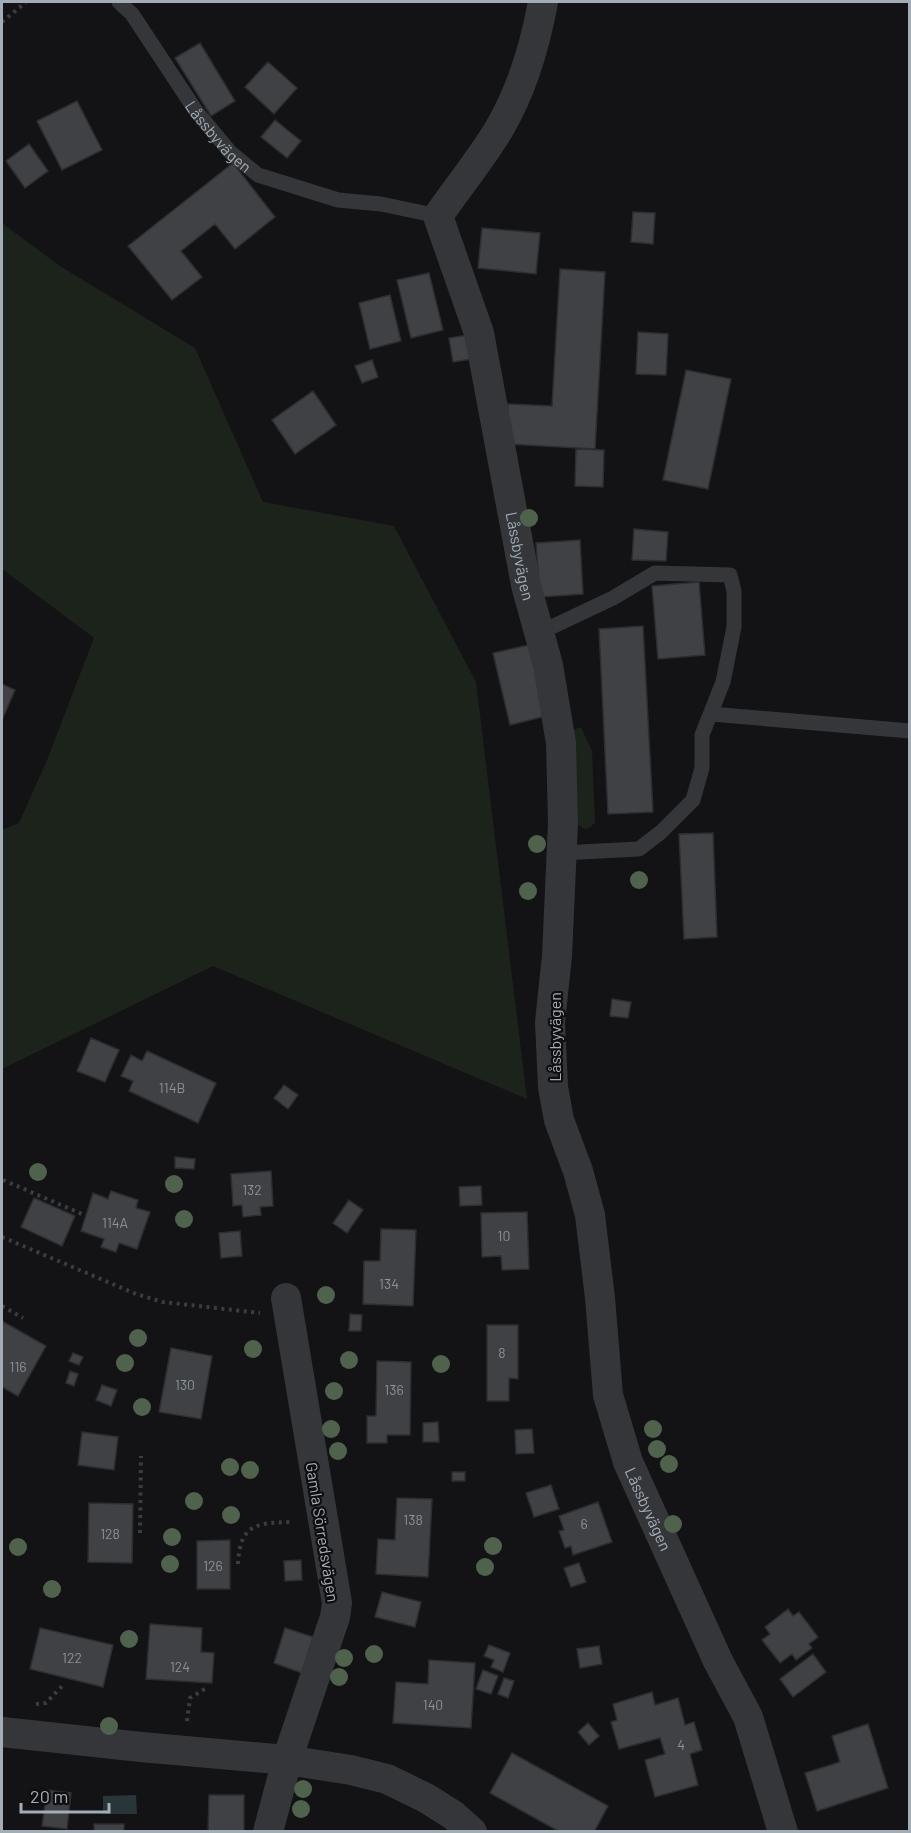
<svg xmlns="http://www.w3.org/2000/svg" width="911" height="1833" viewBox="0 0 911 1833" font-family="Barlow,sans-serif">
<rect width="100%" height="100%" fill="#131315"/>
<path fill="#1b231b" d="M2,223L60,266L195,348L263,502L394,526L476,682L527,1099L213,966L2,1069V830L19,823L47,760L94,638L2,569Z
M581,727L592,751L595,822L590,828L584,829L577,824L571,731Z"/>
<path fill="#283539" d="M136,1795L137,1814H103V1796Z"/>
<path fill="#3f4145" stroke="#2d2e31" stroke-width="1.5" d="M200,43L235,101L211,116L175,58Z
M268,62L297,88L274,114L245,87Z
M77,101L102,150L62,170L37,121Z
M275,120L301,141L287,158L261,137Z
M29,144L48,171L25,188L6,161Z
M233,163L275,217L235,249L215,224L181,251L202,277L172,300L128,246Z
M633,212L655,213L653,244L631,242Z
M482,228L540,233L536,274L478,268Z
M560,269L605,272L595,449L506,444L508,404L552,406Z
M429,273L443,330L411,338L397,280Z
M390,295L401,341L370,349L359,303Z
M638,332L668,334L666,375L636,374Z
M468,335L472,359L453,362L449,338Z
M372,360L378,377L362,383L355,366Z
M686,370L731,379L708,489L663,480Z
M313,391L336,425L295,454L272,420Z
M576,449L604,450L603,487L575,486Z
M634,529L668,532L666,561L632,560Z
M580,540L583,594L540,597L536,543Z
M699,582L705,655L658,659L652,586Z
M643,626L653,812L608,814L599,629Z
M529,645L546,716L510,725L493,653Z
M2,684L15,690L2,720Z
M713,833L717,937L684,939L679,834Z
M612,999L631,1002L628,1018L610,1016Z
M91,1038L119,1050L105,1082L77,1071Z
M147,1051L216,1083L198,1123L129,1091L133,1081L121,1076L131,1055L142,1061Z
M284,1085L298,1095L288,1109L274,1098Z
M175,1157L195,1159L194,1169L175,1168Z
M271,1171L273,1206L260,1207L261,1215L243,1217L242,1205L233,1206L231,1174Z
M481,1186L482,1205L460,1206L459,1187Z
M111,1191L138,1200L136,1208L150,1212L137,1249L119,1243L116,1252L101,1247L104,1239L81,1231L93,1193L108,1199Z
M34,1198L75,1216L62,1246L21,1227Z
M349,1200L363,1210L347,1233L333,1223Z
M527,1212L529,1269L502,1270L501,1256L482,1257L481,1213Z
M381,1229L416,1230L413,1306L363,1304L364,1261H380Z
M240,1231L242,1256L221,1258L219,1233Z
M350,1314L362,1315L361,1331H349Z
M2,1321L46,1346L18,1396L2,1387Z
M487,1325H518V1379L509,1378V1401H487Z
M171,1348L212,1356L201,1419L159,1412Z
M73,1353L83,1357L79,1365L69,1361Z
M377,1361L411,1362L410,1435H387V1443H367V1416H376Z
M70,1371L78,1374L74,1386L66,1383Z
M102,1385L117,1390L111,1406L96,1400Z
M438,1422L439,1442H423V1423Z
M532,1429L534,1453L516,1454L515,1430Z
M82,1432L118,1437L114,1470L78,1465Z
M452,1472H465V1481H452Z
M551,1485L559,1509L534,1517L526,1493Z
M397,1498L432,1499L428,1577L376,1574L378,1539L395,1540Z
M598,1502L612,1542L573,1555L571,1546L565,1548L559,1531L564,1530L559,1516Z
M89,1503L133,1504L132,1563L88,1562Z
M230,1540V1589H197V1541Z
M301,1560L302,1580L285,1581L284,1561Z
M579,1563L586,1582L571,1587L564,1568Z
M382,1592L421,1602L415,1627L375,1617Z
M788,1609L793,1616L799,1612L818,1637L809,1644L812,1648L796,1660L792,1654L780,1663L762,1640L770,1634L765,1627Z
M150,1624L202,1628L201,1652L214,1653L212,1683L146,1679Z
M40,1628L113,1645L103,1687L30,1669Z
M285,1628L313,1637L302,1673L274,1663Z
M489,1645L510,1653L503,1672L491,1667L494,1660L484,1656Z
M599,1646L602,1664L580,1668L577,1649Z
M813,1654L826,1672L793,1697L780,1679Z
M429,1660L475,1663L471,1728L393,1723L396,1682L428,1684Z
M483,1670L498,1676L491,1694L476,1689Z
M504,1678L514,1681L508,1698L498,1694Z
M652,1692L655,1705L678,1698L685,1725L694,1722L702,1750L690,1754L698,1785L655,1797L645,1760L665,1754L660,1738L619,1749L611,1722L617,1720L613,1704Z
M588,1723L599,1736L589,1745L578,1732Z
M868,1724L888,1788L817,1811L805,1773L840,1762L832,1736Z
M512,1753L608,1806L594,1832H560L490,1793Z
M47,1790L71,1793L67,1829L42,1826Z
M209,1795H244V1832H208Z
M94,1824H124V1832H94Z"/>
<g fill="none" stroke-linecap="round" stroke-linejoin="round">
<path stroke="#3a3d41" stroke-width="4" stroke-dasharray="3 4.5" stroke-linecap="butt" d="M2,22L26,2
M3,1180L82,1214
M2,1237L136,1294L163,1302L260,1313
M2,1306L23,1318
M140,1533L141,1456
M238,1564C240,1523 257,1523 293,1522
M36,1704L46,1703L63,1685
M187,1721L190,1698L208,1687"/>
<g stroke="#34363a" stroke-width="15">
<path id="s1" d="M119,2L132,14L196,111L230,152L258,175L338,200L381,204L438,216"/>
<path d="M539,633L613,598L655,573L730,575L734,591V627L723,682L702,735V768L693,800L661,832L639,849L561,853"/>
<path d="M711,714L910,731"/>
</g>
<g stroke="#34363a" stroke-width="30">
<path id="s2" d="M543,2C535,46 522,90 499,129C481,159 458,187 438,216L479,333L526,585L548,665L561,743L563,823L557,956L550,1022L553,1087L559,1120L578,1171L590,1215L600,1298L608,1395L628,1462L718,1661L748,1717L783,1832"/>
<path d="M2,1732L141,1747L287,1760L351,1770L387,1779L426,1798L453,1815L472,1832"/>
<path d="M268,1832L287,1760L335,1617L337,1603L286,1298"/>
</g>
</g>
<g fill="#4e624c">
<circle cx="529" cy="518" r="9"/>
<circle cx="537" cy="844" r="9"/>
<circle cx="639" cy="880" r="9"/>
<circle cx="528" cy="891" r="9"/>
<circle cx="38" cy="1172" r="9"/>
<circle cx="174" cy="1184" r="9"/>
<circle cx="184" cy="1219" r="9"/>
<circle cx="326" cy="1295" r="9"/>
<circle cx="138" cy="1338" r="9"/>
<circle cx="253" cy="1349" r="9"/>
<circle cx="349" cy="1360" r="9"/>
<circle cx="125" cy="1363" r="9"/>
<circle cx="441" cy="1364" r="9"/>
<circle cx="334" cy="1391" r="9"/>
<circle cx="142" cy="1407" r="9"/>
<circle cx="331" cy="1429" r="9"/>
<circle cx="653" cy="1429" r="9"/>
<circle cx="657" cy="1449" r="9"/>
<circle cx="338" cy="1451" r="9"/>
<circle cx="669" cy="1464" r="9"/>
<circle cx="230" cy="1467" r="9"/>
<circle cx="250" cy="1470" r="9"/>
<circle cx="194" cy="1501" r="9"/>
<circle cx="231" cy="1515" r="9"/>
<circle cx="673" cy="1524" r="9"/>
<circle cx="172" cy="1537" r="9"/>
<circle cx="493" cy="1546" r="9"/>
<circle cx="18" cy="1547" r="9"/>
<circle cx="170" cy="1564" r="9"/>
<circle cx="485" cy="1567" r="9"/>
<circle cx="52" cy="1589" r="9"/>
<circle cx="129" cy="1639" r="9"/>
<circle cx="374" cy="1654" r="9"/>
<circle cx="344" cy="1658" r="9"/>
<circle cx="339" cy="1677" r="9"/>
<circle cx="109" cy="1726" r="9"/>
<circle cx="303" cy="1789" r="9"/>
<circle cx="301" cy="1809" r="9"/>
</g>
<g text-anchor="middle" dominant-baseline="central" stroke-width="4.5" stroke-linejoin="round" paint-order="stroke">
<g font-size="14" fill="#8a929a">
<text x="172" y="1087">114B</text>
<text x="252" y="1189">132</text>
<text x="115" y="1222">114A</text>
<text x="504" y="1235">10</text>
<text x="389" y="1283">134</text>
<text x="502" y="1352">8</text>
<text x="18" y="1366">116</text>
<text x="185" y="1384">130</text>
<text x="394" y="1389">136</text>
<text x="413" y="1519">138</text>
<text x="584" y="1523">6</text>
<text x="110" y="1533">128</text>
<text x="213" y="1565">126</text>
<text x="72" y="1657">122</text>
<text x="180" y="1666">124</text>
<text x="433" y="1704">140</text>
<text x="681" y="1744">4</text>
</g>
<g font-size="16" fill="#a3adb6" stroke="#0e0e10">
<text stroke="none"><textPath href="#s1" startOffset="168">Låssbyvägen</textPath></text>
<text stroke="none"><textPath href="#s2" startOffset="592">Låssbyvägen</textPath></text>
<text transform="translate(554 1037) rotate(-90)">Låssbyvägen</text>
<text stroke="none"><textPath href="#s2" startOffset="1564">Låssbyvägen</textPath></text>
<text transform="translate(323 1532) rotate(81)">Gamla Sörredsvägen</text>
</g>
</g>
<rect width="911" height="1833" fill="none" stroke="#a3adb6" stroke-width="6"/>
<path d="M21 1803v9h88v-9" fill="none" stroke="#a3adb6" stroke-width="3"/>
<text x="30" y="1803" font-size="18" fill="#a3adb6" stroke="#0e0e10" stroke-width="4.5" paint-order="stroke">20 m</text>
</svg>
